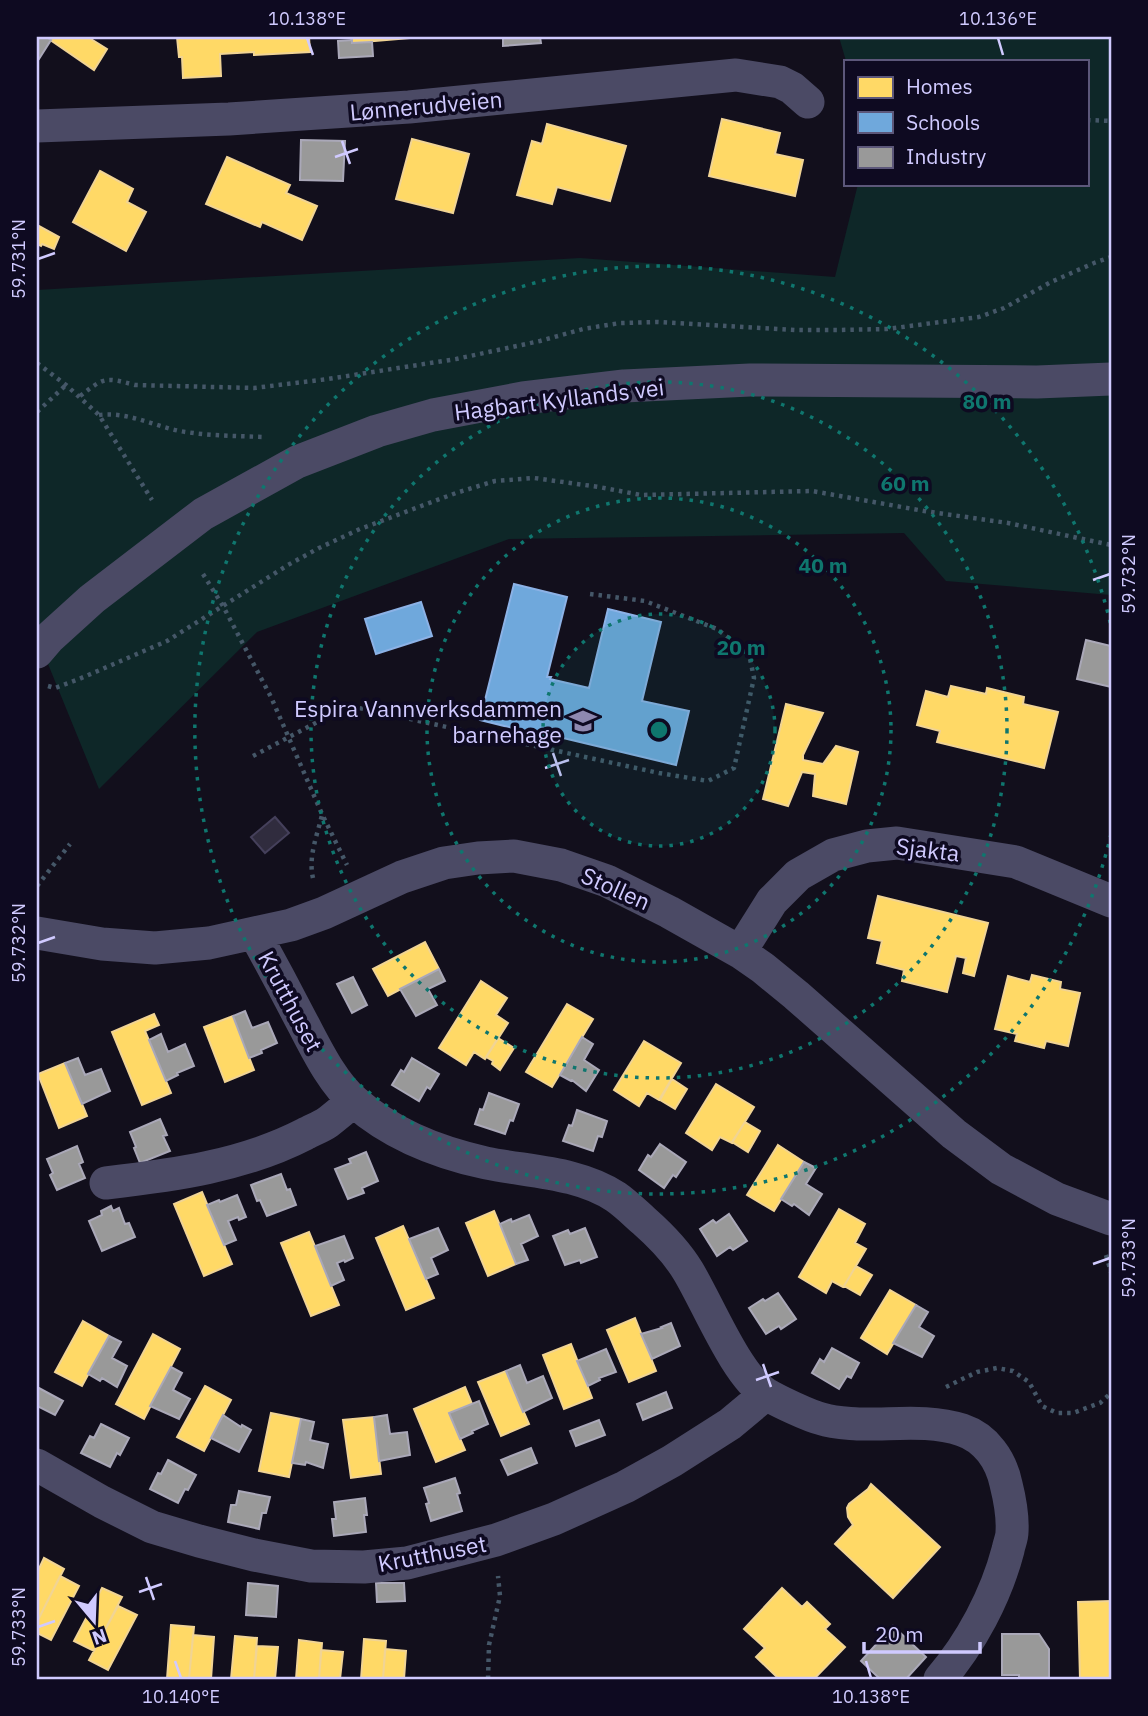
<svg xmlns="http://www.w3.org/2000/svg" width="1148" height="1716" viewBox="0 0 1148 1716" font-family="'IBM Plex Sans',sans-serif">
<rect width="100%" height="100%" fill="#120f1c"/>
<path fill="#0e2728" d="M839,37H1111V595L946,581L904,533L509,539L257,632L99,789L37,637V290L580,258L835,277L858,184H1087V61H846Z"/>
<path fill="#ffd966" stroke="#f1d494" stroke-width="2" d="M46,37H92L91,39L107,49L94,70Z
M177,37H309L310,52L254,55V52L220,54L221,76L183,78L182,57H179Z
M351,37H410L411,38L352,43Z
M722,119L780,133L775,154L803,160L795,196L709,176Z
M547,124L626,146L610,201L557,187L552,204L517,195L532,141L542,144Z
M412,139L469,154L453,213L396,199Z
M227,157L290,185L286,193L317,206L302,240L262,222L260,227L206,204Z
M100,171L133,189L127,202L146,212L126,251L73,222Z
M37,225L59,237L54,249L42,244L41,246L37,244Z
M951,686L986,694L987,688L1024,697L1023,704L1058,712L1044,768L937,742L940,731L917,725L926,691L948,697Z
M786,704L823,713L803,755V760L823,764L836,746L858,752L846,804L813,796L815,774L802,772L788,806L763,799Z
M878,896L988,923L974,976L963,973L966,958L956,956L947,992L902,981L904,970L877,963L882,941L868,938Z
M425,942L439,969L388,996L373,969Z
M1032,975L1061,982L1060,989L1080,993L1068,1046L1046,1041L1044,1048L1015,1041L1017,1034L995,1029L1008,976L1030,982Z
M481,981L507,998L496,1015L508,1023L485,1059L474,1052L466,1065L439,1048Z
M567,1004L593,1019L552,1087L526,1072Z
M154,1014L159,1025L145,1031L171,1093L142,1105L112,1032Z
M233,1016L254,1070L225,1082L204,1027Z
M498,1038L514,1048L500,1070L492,1064L493,1061L486,1057Z
M644,1041L681,1063L659,1100L647,1093L639,1106L614,1090Z
M65,1063L87,1116L59,1128L38,1074Z
M672,1079L687,1089L675,1109L660,1100Z
M716,1084L754,1107L732,1143L720,1137L712,1150L686,1133Z
M745,1122L760,1131L748,1152L732,1142Z
M778,1145L804,1162L774,1211L747,1195Z
M202,1192L232,1264L204,1276L174,1204Z
M839,1209L865,1224L855,1243L866,1249L844,1286L843,1287L832,1281L826,1293L799,1277Z
M494,1211L516,1264L488,1276L466,1223Z
M403,1226L434,1298L406,1310L376,1238Z
M309,1232L339,1305L311,1316L281,1243Z
M856,1266L872,1275L860,1295L844,1286Z
M890,1290L916,1305L887,1354L861,1338Z
M635,1318L656,1371L629,1382L607,1330Z
M83,1321L109,1336L82,1386L55,1372Z
M153,1334L180,1349L144,1419L116,1404Z
M571,1344L592,1398L564,1409L543,1355Z
M506,1371L529,1424L501,1436L478,1382Z
M205,1386L231,1400L204,1451L177,1437Z
M465,1387L472,1404L449,1413L465,1450L436,1462L414,1409Z
M271,1413L301,1419L289,1477L259,1471Z
M374,1417L381,1474L351,1478L343,1420Z
M871,1484L940,1547L893,1598L835,1544L853,1525L848,1517L847,1508L849,1504L868,1489Z
M44,1558L64,1569L37,1622V1573Z
M60,1576L79,1586L51,1640L37,1633V1622Z
M102,1588L122,1597L94,1651L74,1641Z
M782,1588L802,1607L807,1602L830,1624L825,1629L845,1647L814,1679H779L756,1657L765,1648L744,1629Z
M1111,1601V1679H1080L1078,1602Z
M118,1606L137,1615L108,1670L89,1660Z
M171,1625L194,1627L189,1679H167Z
M193,1635L214,1637L211,1679H189Z
M235,1636L257,1638L254,1679H231Z
M364,1639L386,1641L383,1679H361Z
M299,1640L322,1643L319,1679H296Z
M257,1646L278,1647L275,1679H254Z
M385,1649L406,1651L404,1679H383Z
M321,1650L343,1652L340,1679H319Z"/>
<path fill="#6fa8dc" stroke="#8cb2e6" stroke-width="2" d="M514,584L567,597L547,677H551L550,679L589,688L608,609L661,622L642,701L689,711L676,765L538,732L537,734L480,720Z
M421,602L432,636L376,654L365,619Z"/>
<path fill="#999" stroke="#aaa8b8" stroke-width="2" d="M37,37H46L51,40L39,59L37,58Z
M503,37H540L541,43L503,46Z
M352,40V43L372,42L373,56L339,58L338,41Z
M301,140L345,141L343,181L300,180Z
M1086,640L1111,646V687L1077,679Z
M439,969L445,981L428,989L437,1005L416,1016L400,989Z
M353,977L367,1005L352,1013L337,984Z
M245,1011L252,1028L268,1022L277,1043L261,1050L262,1053L249,1058L233,1016Z
M161,1034L168,1052L185,1044L194,1066L177,1073L178,1075L166,1081L149,1040Z
M582,1037L593,1044L584,1060L599,1070L586,1091L572,1080L571,1081L560,1075Z
M78,1058L85,1075L101,1069L110,1091L82,1104L65,1063Z
M412,1058L439,1074L430,1089L427,1087L419,1101L392,1085L401,1070L404,1072Z
M489,1093L519,1104L513,1121L510,1120L505,1134L475,1124L480,1109L483,1110Z
M577,1110L607,1121L602,1137L598,1136L593,1151L563,1141L569,1125L572,1126Z
M160,1119L167,1135L163,1136L170,1151L140,1163L134,1148L136,1147L130,1132Z
M660,1144L686,1162L676,1177L673,1175L664,1188L639,1170L648,1155L651,1157Z
M77,1146L83,1162L79,1164L85,1178L57,1190L50,1175L53,1173L47,1159Z
M366,1152L378,1181L362,1188L364,1193L348,1199L335,1169L351,1163L349,1159Z
M804,1162L816,1168L806,1184L822,1194L809,1215L794,1204L792,1206L781,1199Z
M281,1174L287,1190L290,1189L296,1205L267,1216L260,1200L257,1201L251,1185Z
M237,1195L246,1217L239,1220L238,1217L228,1221L236,1240L224,1245L207,1205L219,1200L220,1202Z
M111,1206L113,1211L119,1208L125,1224L129,1223L135,1237L102,1251L89,1221L102,1215L101,1211Z
M729,1214L747,1241L733,1250L730,1247L717,1256L700,1229L713,1220L716,1223Z
M529,1215L538,1236L521,1244L528,1260L516,1264L500,1224L511,1219L512,1222Z
M438,1228L448,1250L431,1258L438,1274L426,1279L409,1239Z
M585,1228L597,1257L581,1263L580,1260L565,1265L553,1236L568,1230L570,1234Z
M344,1236L353,1258L345,1262L344,1260L337,1263L344,1280L331,1286L315,1246Z
M778,1293L796,1319L781,1329L779,1326L766,1334L749,1308L763,1299L765,1301Z
M916,1305L928,1312L919,1327L934,1336L922,1357L893,1343Z
M671,1323L680,1346L652,1359L641,1334L662,1328L661,1327Z
M109,1336L121,1342L112,1358L127,1366L117,1387L102,1378L100,1381L88,1374Z
M832,1348L859,1363L851,1378L847,1376L839,1389L812,1373L820,1359L824,1362Z
M606,1349L616,1372L599,1378L600,1380L588,1386L577,1361Z
M520,1365L527,1383L543,1376L552,1398L523,1412L506,1371Z
M171,1367L182,1373L173,1390L190,1399L179,1419L150,1406Z
M37,1387L63,1401L55,1415L37,1406Z
M666,1392L672,1408L643,1420L637,1404Z
M479,1401L488,1424L472,1431L473,1433L460,1439L449,1413Z
M223,1415L241,1427L242,1425L251,1430L239,1452L211,1438Z
M387,1415L390,1434L407,1432L410,1455L379,1461L374,1417Z
M301,1419L314,1422L310,1440L328,1444L323,1468L306,1462L305,1465L292,1463Z
M599,1420L605,1435L576,1446L570,1431Z
M101,1424L129,1438L120,1455L117,1453L110,1467L81,1453L90,1436L94,1438Z
M531,1448L537,1463L508,1475L501,1460Z
M168,1460L196,1475L188,1490L185,1489L178,1503L150,1489L158,1473L161,1474Z
M455,1478L460,1493L457,1494L462,1511L431,1521L426,1504L429,1503L424,1488Z
M239,1491L270,1497L266,1513H262L259,1529L228,1522L231,1505H236Z
M365,1498L367,1515H364L366,1532L334,1536L332,1519H336L334,1502Z
M248,1583L278,1586L276,1617L246,1615Z
M376,1583H404L405,1601L377,1602Z
M893,1626L926,1657L906,1679H880L861,1661Z
M1002,1634H1039L1049,1649V1679H1019V1675H1002Z"/>
<path fill="#302c3e" stroke="#45405b" stroke-width="2" d="M275,817L289,833L265,853L251,837Z"/>
<g fill="none" stroke-linecap="round" stroke-linejoin="round">
<path stroke="#455768" stroke-width="4.5" stroke-dasharray="3.5 5" stroke-linecap="butt" d="M1087,120L1111,121
M37,363L66,385L99,415L152,500
M80,396C105,377 104,377 135,385L254,388L328,379L456,359L540,341L583,329L620,323L658,322L796,330H838L887,329L979,317L1004,308L1051,282L1094,263L1111,257
M37,412L66,385
M99,415C129,411 157,428 186,432C212,436 238,436 264,437
M203,574L223,606L271,697L322,814L347,865
M48,686L55,688L79,679L167,641L288,565L319,548L360,529L456,493L495,481L534,478L599,487L641,495L812,491L924,511L1008,523L1111,545
M253,756L325,718L350,706L659,773L708,781L734,768L754,678L749,654L717,629L645,601L590,594
M313,878C308,857 317,836 322,815
M37,886L70,844
M1106,1255L1111,1272
M946,1387L977,1372L997,1368L1013,1371L1029,1382L1042,1406L1057,1413H1073L1100,1403L1111,1393
M488,1679L489,1645L500,1596L498,1576"/>
<path stroke="#4b4a65" stroke-width="33" d="M37,126L229,119L409,107L736,75L780,82L792,88L808,102
M37,652L49,638L92,599L203,514L297,462L377,431L433,415L523,398L624,386L750,380L1037,382L1111,379
M37,933L102,944L155,948L209,943L291,925L324,913L402,877L444,863L478,858L514,856L561,865L607,881L669,912L740,952L763,968L796,995L954,1134L1001,1169L1057,1199L1111,1219
M255,934C271,963 286,991 301,1020C316,1048 331,1081 355,1102C391,1134 440,1153 486,1163C530,1172 578,1172 616,1197C626,1204 635,1213 644,1221C661,1236 676,1251 688,1271C708,1304 736,1375 766,1394C778,1401 809,1416 822,1419C833,1423 847,1423 858,1424C892,1425 929,1419 962,1430C986,1438 1001,1460 1006,1484C1010,1500 1013,1516 1012,1532C1012,1538 1009,1544 1008,1550C996,1596 971,1643 940,1679
M740,952L772,901L798,875L833,855L867,846L897,843L1016,862L1111,901
M106,1183C174,1175 243,1166 305,1134C312,1130 321,1127 328,1122C337,1115 345,1108 354,1101
M37,1465L102,1502L152,1527L199,1541L254,1555L311,1566L364,1567L407,1563L496,1540L554,1519L625,1487L672,1461L730,1424L766,1394"/>
</g>
<path fill="none" stroke="#d0caff" stroke-width="2.5" d="M307,38L313,55M998,38L1003,55M342,141L350,164M335,157L358,149M38,259L55,253M1093,580L1110,574M553,753L561,776M545,768L569,760M38,943L55,937M1093,1264L1110,1258M763,1364L771,1387M756,1380L779,1372M146,1577L154,1600M139,1592L162,1584M38,1627L55,1621M175,1661L181,1678M866,1661L871,1678"/>
<circle cx="659" cy="730" r="116" fill="#0f766e" fill-opacity=".12"/>
<g fill="none" stroke="#0f766e" stroke-width="3.5" stroke-dasharray="3.5 7">
<circle cx="659" cy="730" r="116"/>
<circle cx="659" cy="730" r="232"/>
<circle cx="659" cy="730" r="348"/>
<path d="M1111 834A464 464 0 1 1 1111 626"/>
</g>
<defs>
<symbol id="school-bare" viewBox="-9 -9 18 18"><path d="M0-5L7-2L0 1L-7-2ZM-4 1L0 2.5L4 1V4Q0 6-4 4Z" fill="#8e89b0" stroke="#0e0a21" stroke-width="2.5" paint-order="stroke"/></symbol>
</defs>
<g fill-rule="evenodd">
<use href="#school-bare" x="564" y="702" width="38" height="38"/>
</g>
<g text-anchor="middle" dominant-baseline="central" stroke-width="7" stroke-linejoin="round" paint-order="stroke">
<g font-size="23" fill="#d0caff" stroke="#0e0a21">
<text transform="translate(426 105) rotate(-5)">Lønnerudveien</text>
<text transform="translate(559 399) rotate(-7)">Hagbart Kyllands vei</text>
<text transform="translate(928 849) rotate(7)">Sjakta</text>
<text transform="translate(616 888) rotate(24)">Stollen</text>
<text transform="translate(291 1001) rotate(62)">Krutthuset</text>
<text transform="translate(432 1553) rotate(-11)">Krutthuset</text>
</g>
<g font-size="23" fill="#d0caff" stroke="#0e0a21" text-anchor="end">
<text x="562" y="708">Espira Vannverksdammen<tspan x="562" dy="26">barnehage</tspan></text>
</g>
</g>
<circle cx="659" cy="730" r="10" fill="#0f766e" stroke="#0e0a21" stroke-width="3.5"/>
<g font-size="21" text-anchor="middle" font-weight="bold" fill="#0f766e" stroke="#0e0a21" stroke-width="7" stroke-linejoin="round" paint-order="stroke">
<text x="987" y="409">80 m</text>
<text x="905" y="491">60 m</text>
<text x="823" y="573">40 m</text>
<text x="741" y="655">20 m</text>
</g>
<rect width="1148" height="1716" fill="none" stroke="#0e0a21" stroke-width="77"/>
<rect x="844" y="60" width="245" height="126" fill="#0e0a21" stroke="#5c577a" stroke-width="2"/>
<rect x="858" y="77" width="35" height="21" fill="#ffd966" stroke="#5c577a" stroke-width="2"/>
<text x="906" y="94" font-size="21" fill="#d0caff">Homes</text>
<rect x="858" y="112" width="35" height="21" fill="#6fa8dc" stroke="#5c577a" stroke-width="2"/>
<text x="906" y="130" font-size="21" fill="#d0caff">Schools</text>
<rect x="858" y="147" width="35" height="21" fill="#999999" stroke="#5c577a" stroke-width="2"/>
<text x="906" y="164" font-size="21" fill="#d0caff">Industry</text>
<g transform="translate(94 1621) rotate(161)" stroke="#0e0a21" stroke-width="5" paint-order="stroke">
<path d="M0-5L12 26L0 18L-12 26Z" fill="#d0caff"/>
<text y="-10" font-size="19" font-weight="bold" text-anchor="middle" fill="#d0caff">N</text>
</g>
<path d="M864 1642v10h116v-10" fill="none" stroke="#d0caff" stroke-width="3.5"/>
<text x="875" y="1642" font-size="21" fill="#d0caff" stroke="#0e0a21" stroke-width="5" paint-order="stroke">20 m</text>
<rect x="38" y="38" width="1072" height="1640" fill="none" stroke="#d0caff" stroke-width="2.5"/>
<g font-size="18" text-anchor="middle" fill="#d0caff">
<text x="307" y="25">10.138°E</text>
<text x="998" y="25">10.136°E</text>
<text transform="translate(19 259) rotate(-90)" y="6">59.731°N</text>
<text transform="translate(1129 574) rotate(-90)" y="6">59.732°N</text>
<text transform="translate(19 943) rotate(-90)" y="6">59.732°N</text>
<text transform="translate(1129 1258) rotate(-90)" y="6">59.733°N</text>
<text transform="translate(19 1627) rotate(-90)" y="6">59.733°N</text>
<text x="181" y="1703">10.140°E</text>
<text x="871" y="1703">10.138°E</text>
</g>
</svg>
